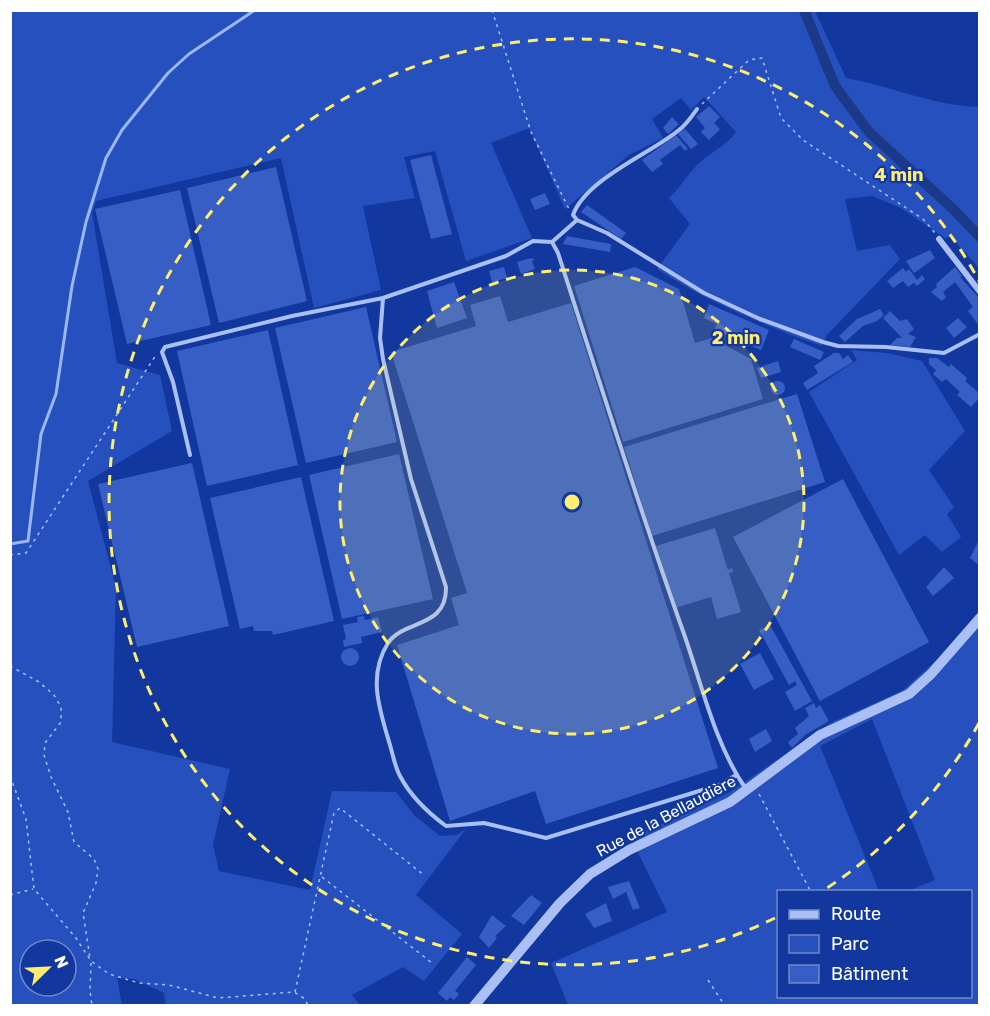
<svg xmlns="http://www.w3.org/2000/svg" width="990" height="1016" viewBox="0 0 990 1016" font-family="Rubik,sans-serif">
<rect width="100%" height="100%" fill="#12389f"/>
<path fill="#2550bd" fill-rule="evenodd" d="M10,11H815L846,78C891,86 934,106 979,107V268L951,237L945,238L901,208L872,196L845,199L857,251L890,245L900,259L826,336L822,346C765,326 708,302 657,269L690,224L669,198C680,188 687,175 697,165C709,153 726,146 736,132L704,97L691,110L681,98L652,119L663,138L629,155L565,209L529,128L491,143L532,238L466,261L435,151L404,157L415,198L363,206L381,290L314,308L281,158L96,201L92,213L117,363L160,375L172,431L88,481L116,587L112,742L230,769L213,845L219,871L310,890L332,791L396,792L415,816L440,836L456,835L466,829L416,895L462,934L424,981L403,967L352,995L360,1005L166,1006L164,993L134,979L117,978L122,1005H11ZM30,950H66V986H30Z
M851,350L887,353L922,361L965,431L929,470L954,507L947,514L961,537L942,552L925,535L899,555L809,392L857,360Z
M979,610V1005H568L551,963L667,912L631,838L730,792L832,722L902,691L950,648ZM872,719L935,880L908,891L970,892V996H778V892L879,891L820,746Z"/>
<g fill="none" stroke-linecap="round" stroke-linejoin="round">
<path stroke="#9cb7f7" stroke-width="3" d="M10,544L28,541L41,434L56,394L72,286L86,222L106,158L122,130L168,73L189,54L255,10"/>
<path stroke="#1c3888" stroke-width="10" d="M804,10L835,86L869,132L953,209L980,237"/>
</g>
<path fill="#365ec4" d="M709,106L720,117L714,123L720,129L709,140L701,132L705,128L696,117Z
M672,117L679,124L668,134L663,128Z
M685,129L698,144L691,149L678,134Z
M676,135L688,149L685,151L680,145L660,160L663,164L652,172L642,160Z
M431,155L452,234L431,239L410,160Z
M276,167L307,301L219,323L187,188Z
M180,190L211,325L127,344L95,209Z
M545,193L550,204L535,210L530,199Z
M587,205L626,233L621,239L581,212Z
M567,236L611,244L610,252L563,244Z
M930,250L935,258L914,273L906,261Z
M531,258L535,260L532,261L535,269L521,274L517,262Z
M504,267L507,278L492,282L489,271Z
M635,267L679,289L695,343L712,338L751,359L763,399L623,442L574,286Z
M955,267L962,276L960,277L980,299V327L968,311L973,307L955,282L943,292L946,297L942,301L931,292L937,287L936,284Z
M903,268L906,272L909,269L917,280L922,275L925,279L917,286L914,283L908,287L903,281L893,288L887,281Z
M454,282L467,318L437,328L427,291Z
M500,296L508,322L571,303L718,768L546,824L535,791L450,821L397,645L459,625L451,598L467,593L391,352L476,326L470,305Z
M709,304L769,330L761,350L714,330L717,324L704,318Z
M366,307L397,442L306,463L275,328Z
M880,309L884,315L877,321L863,326L845,342L839,336L857,319Z
M890,311L900,321L907,319L914,329L908,334L916,337L910,347L890,345L897,338H902L883,318Z
M958,318L967,327L954,338L946,328Z
M268,330L298,465L207,486L177,351Z
M794,339L824,352L820,360L790,347Z
M834,353H839L843,359L848,355L853,362L807,390L803,383L818,373L814,366Z
M929,358H937L949,367L951,364L967,378L965,381L980,394V397L971,407L957,395L960,392L946,379L942,382L933,374L936,370L929,364Z
M778,361L781,372L761,378L757,368Z
M771 388a7 7 0 1 1 14 0a7 7 0 1 1-14 0Z
M797,394L825,482L652,536L624,447Z
M399,454L433,599L342,619L309,475Z
M192,463L229,626L137,647L98,484Z
M301,477L334,621L273,635L272,631H254L253,626L240,629L210,498Z
M843,479L929,642L820,701L733,537Z
M715,528L728,570L732,568L733,572L729,573L741,612L717,619L711,597L675,608L656,546Z
M980,538V566L970,558Z
M944,567L954,578L933,596L926,587Z
M364,616L365,620L378,617L382,632L361,637L362,643L344,647L343,640L346,639L343,625L358,622L357,617Z
M770,625L812,701L795,711L785,692L797,685L795,681L789,685L759,630Z
M341 657a9 9 0 1 1 18 0a9 9 0 1 1-18 0Z
M760,653L774,679L754,690L740,664Z
M814,703L816,708L820,705L829,721L805,735L792,748L788,742L798,734L795,728L809,716L805,708Z
M766,729L772,741L755,752L749,739Z
M629,881L640,908L633,910L626,892L613,899L608,887Z
M531,895L542,903L524,925L511,916Z
M606,903L612,921L594,928L585,914Z
M492,915L506,926L495,936L497,938L489,948L479,937Z
M467,957L476,965L455,991L459,994L454,1000L450,997L447,1001L438,993Z"/>
<g fill="none" stroke-linecap="round" stroke-linejoin="round">
<path stroke="#aabff4" stroke-width="1.5" stroke-dasharray="3 4.5" stroke-linecap="butt" d="M492,10L531,132L569,209
M702,104L749,60L762,58L781,118L803,140L923,219L935,233
M10,555L26,553L156,355
M10,666L39,682L54,695L61,707V722L45,743L44,755L51,777L68,812L74,842L94,859L98,869L96,883L83,913L90,958
M10,776L26,819L34,889L76,938L91,961L109,974L139,983L169,985L218,998L294,992L305,999L308,1006
M759,794L811,892
M322,877L432,963
M10,895L33,889
M91,963L90,991L92,1006
M708,980L725,1006
M295,992L334,813L340,808L425,876"/>
<path stroke="#aabff4" stroke-width="4" d="M697,109C692,116 686,125 679,130C650,154 586,179 573,215L577,220L607,233L704,293L760,319L823,342L838,346L886,347L944,353L980,334
M552,242L558,253C599,380 639,508 684,634C702,685 715,745 746,789
M383,298L380,338L383,359L411,479L446,587C447,629 404,619 388,643C367,676 380,711 390,745C393,755 395,767 400,776C411,797 427,812 446,826L484,823L546,838L722,784L736,775
M190,455L173,382L162,352L165,347L292,316L383,298L506,256L533,241L552,242L577,220"/>
<path stroke="#aabff4" stroke-width="6" d="M939,239L980,292"/>
<path stroke="#aabff4" stroke-width="10" d="M474,1006L560,903L590,874L629,850L730,802L820,735L909,694L931,674L980,618"/>
</g>
<circle cx="572" cy="502" r="232" fill="#ffed6e" fill-opacity=".12"/>
<g fill="none" stroke="#ffed6e" stroke-width="3" stroke-dasharray="10 8">
<circle cx="572" cy="502" r="232"/>
<path d="M979 723A463 463 0 0 1 824 890M775 918A463 463 0 1 1 979 281"/>
</g>
<g text-anchor="middle" dominant-baseline="central" stroke-width="4.5" stroke-linejoin="round" paint-order="stroke">
<g font-size="16" fill="#fff" stroke="#12389f">
<text transform="translate(666 816) rotate(-28)">Rue de la Bellaudière</text>
</g>
</g>
<circle cx="572" cy="502" r="9" fill="#ffed6e" stroke="#12389f" stroke-width="3"/>
<g font-size="18" text-anchor="middle" font-weight="bold" fill="#ffed6e" stroke="#12389f" stroke-width="4.5" stroke-linejoin="round" paint-order="stroke">
<text x="899" y="181">4 min</text>
<text x="736" y="344">2 min</text>
</g>
<rect width="990" height="1016" fill="none" stroke="#ffffff" stroke-width="24"/>
<rect x="777" y="890" width="195" height="108" fill="#12389f" stroke="#7188c5" stroke-width="1.5"/>
<rect x="789" y="910" width="30" height="9" fill="#aabff4" stroke="#7188c5" stroke-width="1.5"/>
<text x="831" y="920" font-size="18" fill="#ffffff">Route</text>
<rect x="789" y="935" width="30" height="18" fill="#2550bd" stroke="#7188c5" stroke-width="1.5"/>
<text x="831" y="950" font-size="18" fill="#ffffff">Parc</text>
<rect x="789" y="965" width="30" height="18" fill="#365ec4" stroke="#7188c5" stroke-width="1.5"/>
<text x="831" y="980" font-size="18" fill="#ffffff">Bâtiment</text>
<g transform="translate(48 968) rotate(66)"><circle r="28" fill="#12389f" stroke="#7188c5" stroke-width="1.5"/>
<path d="M0-4.5L10 22L0 15L-10 22Z" fill="#ffed6e"/>
<text y="-9" font-size="16" font-weight="bold" text-anchor="middle" fill="#ffffff">N</text>
</g>
</svg>
